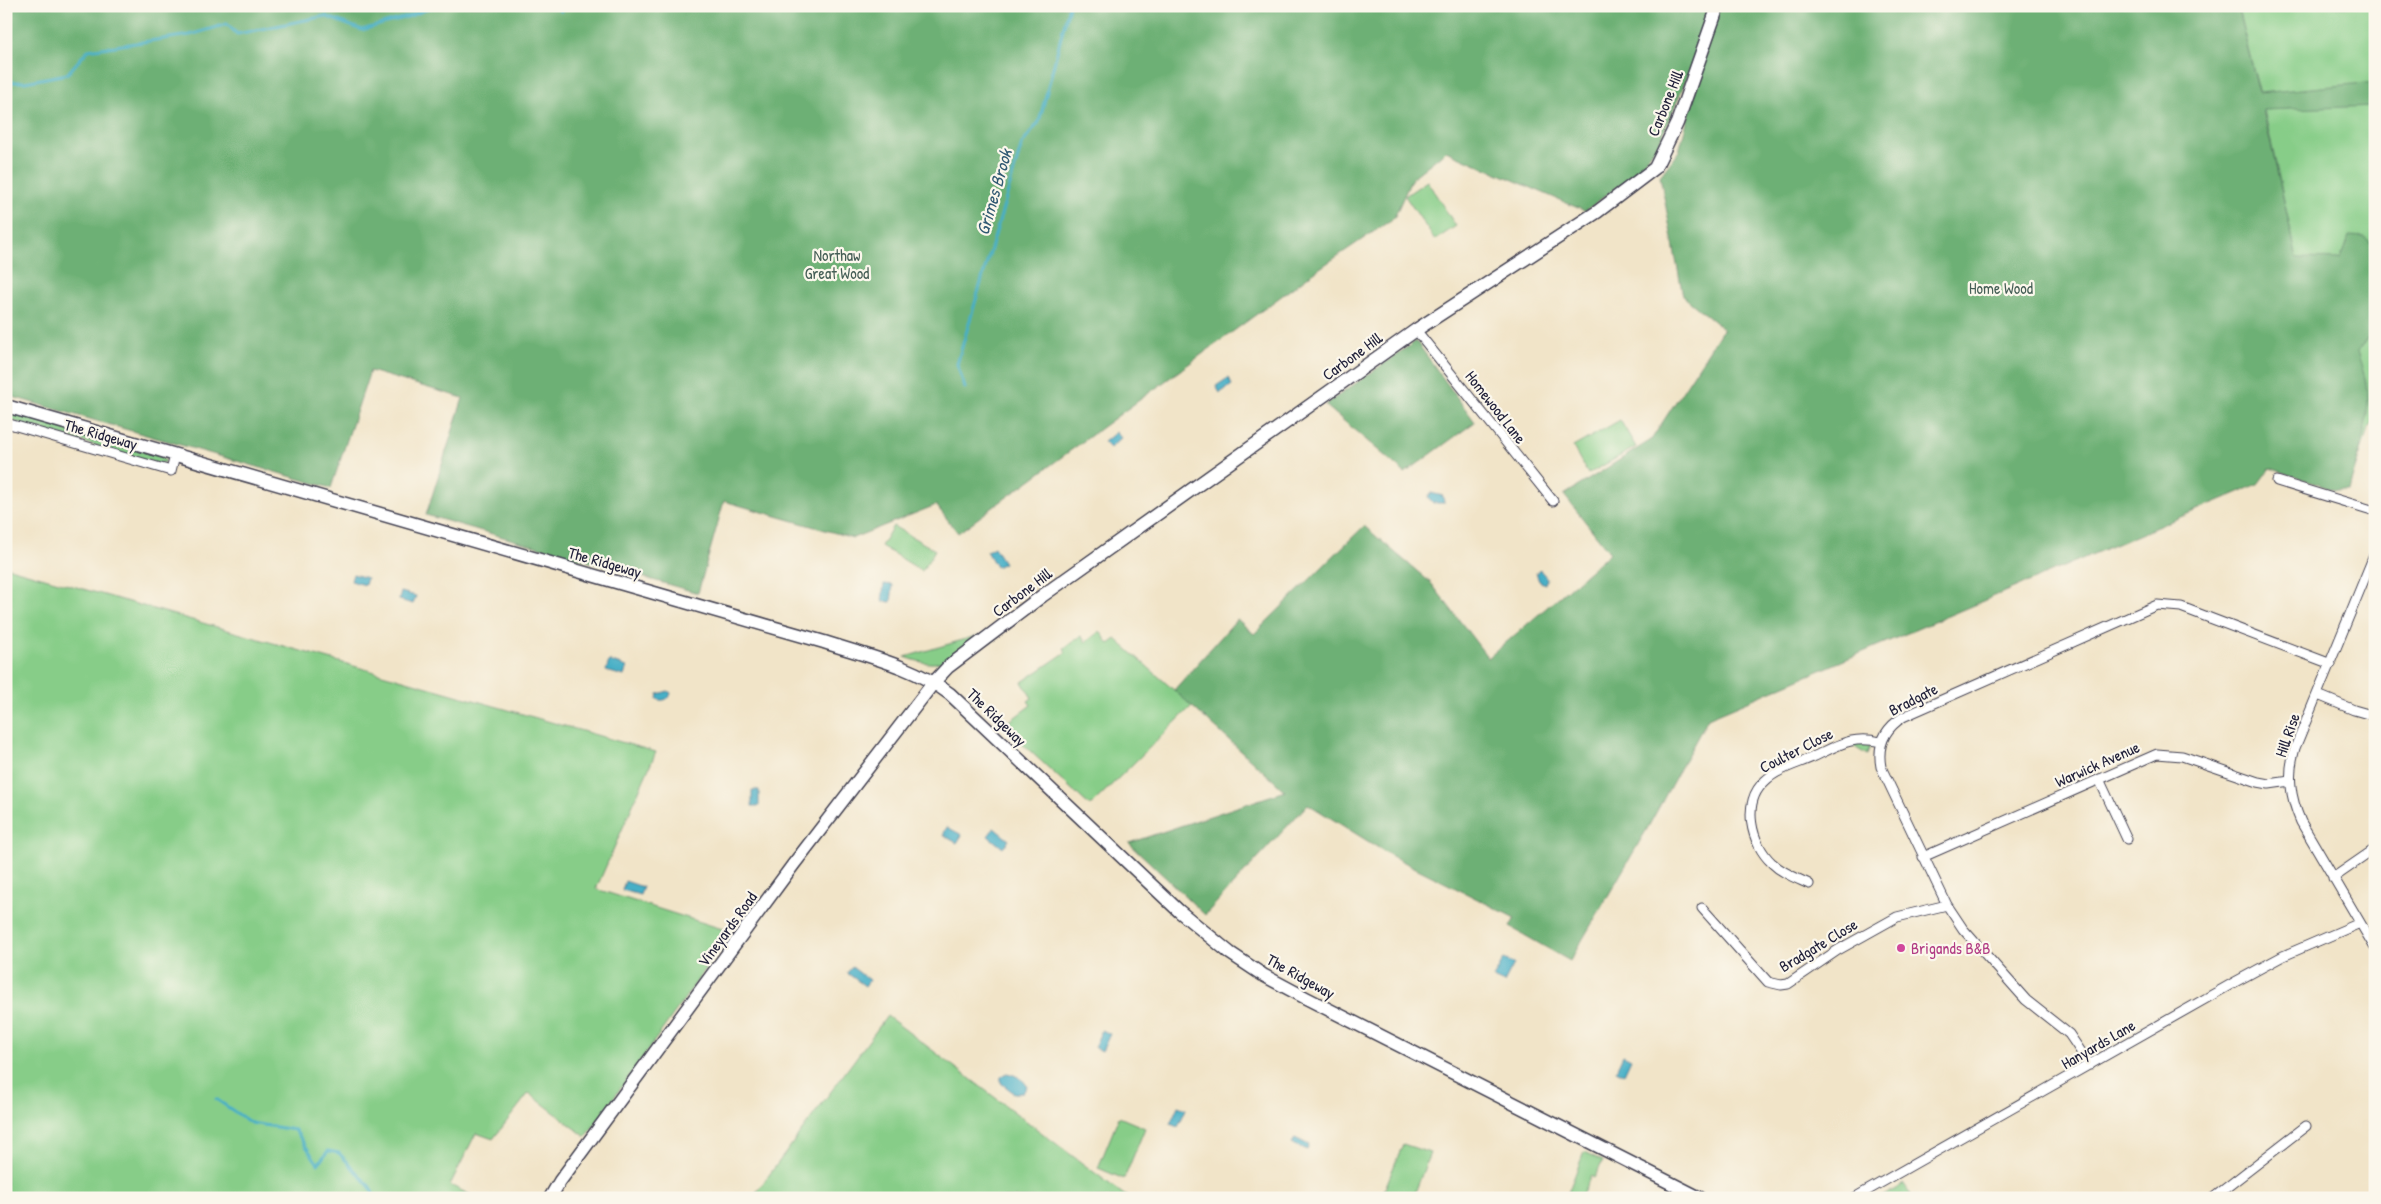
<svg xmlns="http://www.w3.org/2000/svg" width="2381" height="1204" viewBox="0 0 2381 1204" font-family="'Patrick Hand',sans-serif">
<rect width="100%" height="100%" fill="#fbf7ec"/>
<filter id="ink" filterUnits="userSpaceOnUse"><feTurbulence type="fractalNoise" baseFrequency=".02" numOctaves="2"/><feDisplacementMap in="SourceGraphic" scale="10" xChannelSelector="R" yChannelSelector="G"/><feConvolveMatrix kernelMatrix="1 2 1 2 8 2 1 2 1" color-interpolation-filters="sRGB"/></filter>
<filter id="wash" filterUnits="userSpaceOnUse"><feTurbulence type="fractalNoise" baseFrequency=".0096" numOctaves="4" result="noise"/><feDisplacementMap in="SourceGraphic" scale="20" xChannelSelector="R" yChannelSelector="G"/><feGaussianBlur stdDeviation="1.12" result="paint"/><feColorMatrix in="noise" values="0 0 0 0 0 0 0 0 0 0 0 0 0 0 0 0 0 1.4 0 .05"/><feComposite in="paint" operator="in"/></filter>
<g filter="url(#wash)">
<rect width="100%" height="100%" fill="#f1e4c8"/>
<path fill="#87cd88" stroke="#547862" d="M2237,6H2375V420L2368,430L2348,490L2264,110Z
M1427,181L1456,226L1435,240L1405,196Z
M6,410L161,455L166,462L158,464L6,419Z
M1620,420L1636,447L1588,474L1573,447Z
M893,526L935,550L922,571L881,546Z
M6,567L656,752L596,889L732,932L586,1137L529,1093L493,1139L476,1133L450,1185L477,1198H6Z
M1100,631L1109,644L1116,639L1192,706L1090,806L1005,728L1011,720L1031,705L1028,701L1032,698L1022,682L1066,652L1064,648L1081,636L1086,642Z
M976,636C947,660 944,671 905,657Z
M1858,743L1870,746L1867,755L1853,746L1852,744Z
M887,1016L1123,1194L1129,1198H752Z
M1119,1117L1145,1128L1124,1179L1098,1168Z
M1403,1144L1430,1153L1413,1198H1403L1384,1191Z
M1584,1152L1603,1161L1594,1178L1591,1176L1582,1194H1579L1577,1198H1566Z
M1904,1184L1913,1198H1880Z"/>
<path fill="#6db074" stroke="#486958" d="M6,6H1718L1659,143L1636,173L1585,211L1446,151L1412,178L1394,218L1317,270L958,533L936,505L853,538L724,501L698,593L426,515L463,398L370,371L331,488L6,395Z
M1718,6H2237L2259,93L2375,82V106L2263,110L2297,258L2340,259L2349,236L2364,237L2375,245V336L2368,338L2357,352C2360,363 2365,375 2367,386C2372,419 2356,459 2349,491H2337L2270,468L2258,484L1708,718L1647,829L1570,961L1510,927L1515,918L1390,855L1308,804L1205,915L1129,843L1285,791L1174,690L1237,619L1254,634L1364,526L1431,583L1488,658L1610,553L1564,495L1651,440L1723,329L1683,296L1660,176L1679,151Z
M1416,341L1475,422L1405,473L1325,405Z"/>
<path fill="#47afc6" stroke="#346880" d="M1228,378L1232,385L1220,393L1216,386Z
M1116,432L1121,438L1110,448L1104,442Z
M1431,493L1443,496L1444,503H1433L1428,497Z
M994,547L1004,563L996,567L987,551Z
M1540,570L1547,578L1545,584L1539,581L1536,573Z
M353,574L367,578L365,585L351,581Z
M884,584L893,585L891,602L882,601Z
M401,592L416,596L413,604L399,600Z
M609,661L627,667L624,676L606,671Z
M668,691L671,693C670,699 663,702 657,699L658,694Z
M752,790H759V806H752Z
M947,827L962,835L957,843L943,835Z
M994,828L1009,840L1003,848L988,836Z
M625,881L643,887L640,895L622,890Z
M1504,959L1514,964L1504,983L1493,978Z
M852,967L869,980L865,986L847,973Z
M1102,1030L1110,1034L1102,1051L1094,1047Z
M1623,1055L1631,1059L1624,1074L1616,1070Z
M1007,1073C1015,1075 1023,1078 1027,1086L1023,1093H1014L1001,1083V1077Z
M1178,1106L1186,1109L1178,1127L1170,1124Z
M1295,1138L1309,1145L1307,1150L1292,1144Z"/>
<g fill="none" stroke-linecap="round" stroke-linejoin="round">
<path stroke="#47afc6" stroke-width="3" d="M555,6L561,11
M6,82H25L67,74L88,50L190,35L227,24L237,34L325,16L362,30L410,16L435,6
M965,388L957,364L1022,144L1039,122L1069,6
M216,1099L251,1123L295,1130L318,1164L328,1151L339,1153L370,1187L375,1198"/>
</g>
</g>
<g filter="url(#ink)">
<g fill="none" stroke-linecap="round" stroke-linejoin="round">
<defs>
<path id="street" d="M1416,330L1553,501
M6,423L171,471L175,455
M2277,481L2375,511
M2375,553L2295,748C2287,774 2290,797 2301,822L2375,948
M2318,695L2354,710L2375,716
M2099,779L2127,839
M1923,857L2157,754L2182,756L2258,782L2269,784L2290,781
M2333,878L2375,849
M1809,884C1796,878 1782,873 1772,863C1751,844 1741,802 1765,781C1777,769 1797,764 1813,757C1839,745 1852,735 1881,742
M1702,908L1768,982L1781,985L1788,984L1838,950L1897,917L1947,905
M2090,1065L2069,1034L2026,1000L1963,929L1947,905L1881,767C1877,746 1884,729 1903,717L2157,605L2181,607L2331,664
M1854,1198L2235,982L2283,956L2360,923
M2213,1198L2306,1126"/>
<path id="secondary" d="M6,406L824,642C867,656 913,666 950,694L1179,911L1230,953L1263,975L1306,998L1700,1198
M550,1198L560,1181L793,865L934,682L948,667L1042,596L1416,330L1597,212L1655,168L1677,123L1718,6"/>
</defs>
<use href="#street" stroke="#413f50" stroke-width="11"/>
<use href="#secondary" stroke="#413f50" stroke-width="15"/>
<use href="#street" stroke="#fff" stroke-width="9"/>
<use href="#secondary" stroke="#fff" stroke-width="12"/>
</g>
</g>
<circle fill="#d1479c" stroke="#fbf7ec" stroke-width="2" cx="1901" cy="948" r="5"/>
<g text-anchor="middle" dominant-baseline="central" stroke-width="4.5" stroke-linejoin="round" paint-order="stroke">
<g font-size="16" fill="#22223b" stroke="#fbf7ec">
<text transform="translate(1665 103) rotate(-68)">Carbone Hill</text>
<text transform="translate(1352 356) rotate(-36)">Carbone Hill</text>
<text transform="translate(1496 407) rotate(52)">Homewood Lane</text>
<text transform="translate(101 434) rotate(16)">The Ridgeway</text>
<text transform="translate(605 562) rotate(16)">The Ridgeway</text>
<text transform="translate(1022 592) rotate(-37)">Carbone Hill</text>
<text transform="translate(1913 699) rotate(-27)">Bradgate</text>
<text transform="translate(997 717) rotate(44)">The Ridgeway</text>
<text transform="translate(2287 735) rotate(-71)">Hill Rise</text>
<text transform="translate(1796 750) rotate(-27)">Coulter Close</text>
<text transform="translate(2097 764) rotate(-24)">Warwick Avenue</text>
<text transform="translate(727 929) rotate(-54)">Vineyards Road</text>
<text transform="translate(1818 945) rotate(-31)">Bradgate Close</text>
<text transform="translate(1301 976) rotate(29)">The Ridgeway</text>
<text transform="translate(2098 1044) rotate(-30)">Hanyards Lane</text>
</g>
<g font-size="16" fill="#455e56" stroke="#fbf7ec">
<text x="837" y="255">Northaw<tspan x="837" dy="18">Great Wood</tspan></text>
<text x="2001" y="288">Home Wood</text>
</g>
<g font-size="16" fill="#b23c85" stroke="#fbf7ec" text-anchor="start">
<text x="1911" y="948">Brigands B&amp;B</text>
</g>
<g font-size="18" font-style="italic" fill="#315a73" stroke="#fbf7ec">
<text transform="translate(994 192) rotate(-74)">Grimes Brook</text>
</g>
</g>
<rect width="2381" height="1204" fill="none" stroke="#fbf7ec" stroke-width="25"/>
</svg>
